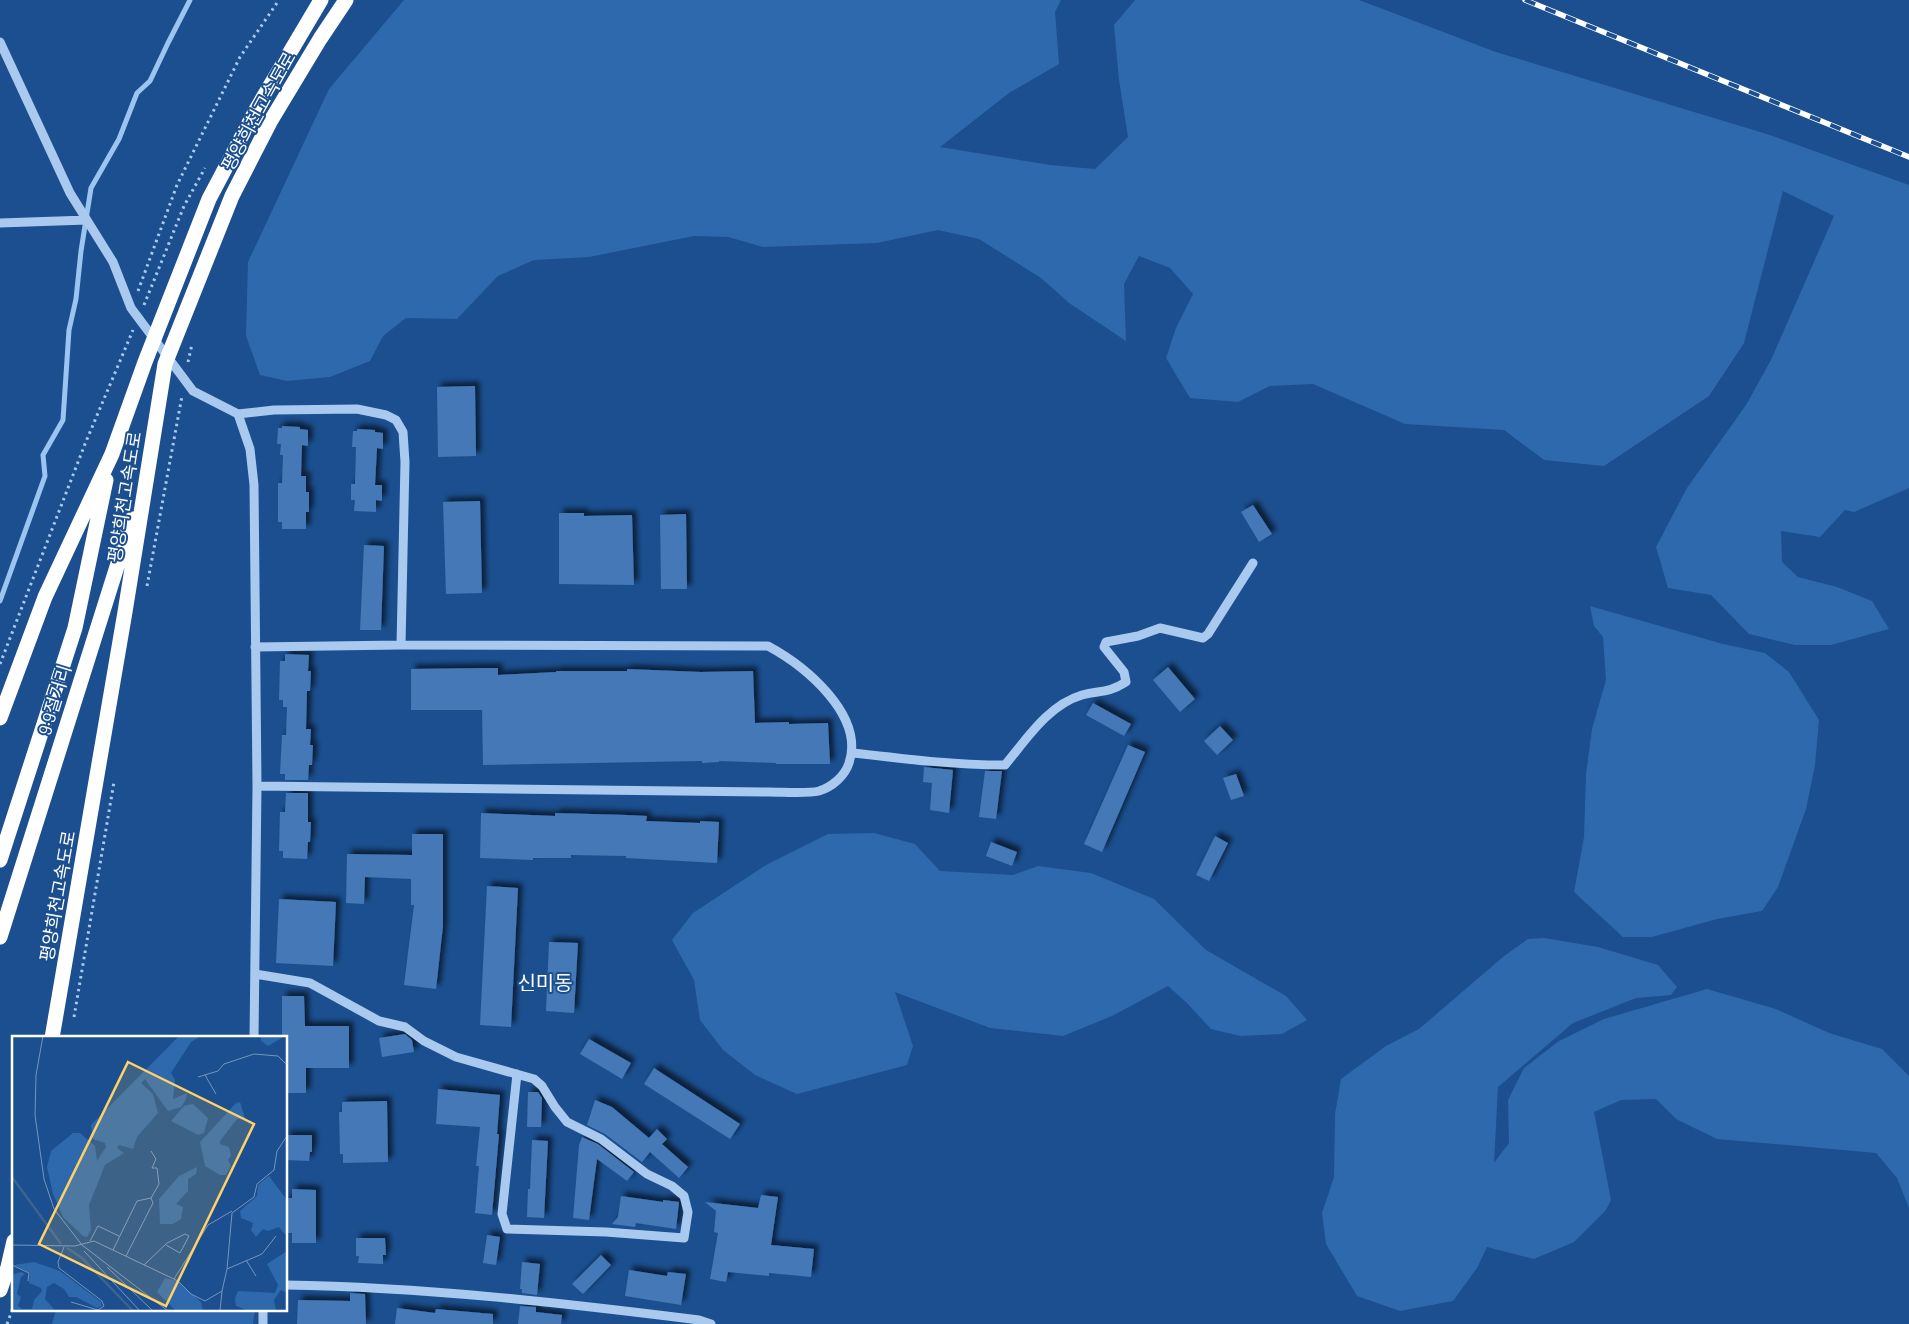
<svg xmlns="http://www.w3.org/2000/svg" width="1909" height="1324" viewBox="0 0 1909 1324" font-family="Barlow,'Noto Sans KR',sans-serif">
<defs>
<filter id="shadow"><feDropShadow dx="4.5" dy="-4.5" stdDeviation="2.5" flood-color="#0009"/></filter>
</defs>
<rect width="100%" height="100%" fill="#1b4f8f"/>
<path fill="#2e69ad" d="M404,0H1061L1055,12L1059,64L1009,93L940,147L1050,165L1095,169L1128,137L1119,80L1114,25L1135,0H1359L1496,52L1770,135L1909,185V488L1854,512L1845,510L1820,537L1781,531L1782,562L1798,577L1837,587L1872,601L1889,629L1831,645H1795L1749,634L1711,595L1668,588L1656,547L1687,488L1746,405L1771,360L1834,216L1783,191L1744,343L1709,396L1604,466L1544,460L1504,430L1405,424L1313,384L1270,386L1238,402L1190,398L1166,358L1176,328L1193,294L1170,268L1139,256L1124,284L1126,341L1069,303L1041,278L979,239L938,230L877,243L763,247L728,237L694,236L589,257L534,260L498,276L457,319L406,318L383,336L370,361L330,377L287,381L260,375L246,336L248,262L329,89Z
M1590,606L1723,644L1765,653L1789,672L1819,720L1815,765L1806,809L1778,887L1762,911L1717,919L1652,937H1623L1574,892L1584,837L1586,774L1592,729L1606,680L1603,637L1594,626Z
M874,833L915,844L940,871L1013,875L1038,866L1091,873L1154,899L1206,950L1286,996L1307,1020L1282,1034L1240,1036L1211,1029L1187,1003L1168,986L1112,1016L1063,1036L990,1028L895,992L913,1046L907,1065L797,1094L755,1075L723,1050L700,1020L694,980L672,940L693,913L766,865L828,834Z
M1544,938L1598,947L1658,965L1677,987L1671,995L1636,998L1573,1023L1498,1087L1494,1163L1509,1143L1508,1100L1524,1068L1559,1041L1604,1019L1707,989L1776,1009L1829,1033L1882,1049L1909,1076V1208L1897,1178L1876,1153L1717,1139L1676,1119L1656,1099L1621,1100L1594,1112L1611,1200L1606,1210L1574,1242L1534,1259L1487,1247L1477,1268L1453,1301L1400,1311L1357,1296L1326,1244L1322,1213L1334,1177L1335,1114L1341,1079L1386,1046L1419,1029L1504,956L1528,939Z
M56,1310H255L253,1324H52Z"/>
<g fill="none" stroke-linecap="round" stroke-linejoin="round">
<path stroke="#9cc4f0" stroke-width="5" d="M0,601L45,476L43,455L63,420L69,330L76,299L81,251L91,188L119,139L137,93L150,81L168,43L190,0"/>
</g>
<path fill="#4478b7" filter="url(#shadow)" d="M475,386L476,456L438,457L437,387Z
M282,426L300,427V429L308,430V446L302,445L301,476H306V492H309V512H306V529H282V522H278V483H282L283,455H280L281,444H277L278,428H282Z
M357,429L375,430V432L383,433V449L377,448L375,485H382V501L376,500V512L354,511L355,500H351V484H355L356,447H352L353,431H357Z
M480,501L482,593L446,594L443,502Z
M1253,505L1272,534L1259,542L1241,512Z
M559,513H584V516L632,515L634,585L559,584Z
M686,514L687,589H661L660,515Z
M364,545L384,546L381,630H360Z
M285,654L309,655L308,671H311L310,691H307L306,729H311L310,745H313L312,765H309L308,780H285V774H280L282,735H286L287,707H283V700H279L280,661H285Z
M1168,667L1195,699L1180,712L1153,680Z
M483,668H498V675L556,672V671H627V669L701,672L753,671L755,723L789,722V724L828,723L830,764H776V763L719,761V762L702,763V761L483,765L482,710H411V669Z
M1093,703L1131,724L1124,736L1086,715Z
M1220,726L1233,740L1217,755L1204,741Z
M1128,745L1145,752L1102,852L1084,844Z
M924,767L953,770L949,813L930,810L932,783L923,782Z
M985,771H1002L996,819L979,817Z
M1236,774L1244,796L1231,800L1223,778Z
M286,793H308V822H311L310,842H308L307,859L283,858V851H279L280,812H285Z
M481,813L555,816V813L627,815L647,816L646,821L700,823V821L719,822L717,863L626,858V856L571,855V858H533V860L480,858Z
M412,834H443V926L436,989L404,985L414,905H411V879L365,877L364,904L346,903L347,854L412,855Z
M1215,836L1228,843L1209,881L1196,875Z
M991,842L1017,852L1012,866L986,856Z
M487,886L518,888L511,1027L480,1025Z
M279,899L336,902L333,966L276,963Z
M549,942L578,943L574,1013L546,1011Z
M282,996H304L305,1026H349V1068H306V1093H286V1038H282Z
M405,1034L412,1040L414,1052L382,1057L379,1038Z
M589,1039L631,1063L622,1079L580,1054Z
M654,1068L740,1124L730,1139L644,1084Z
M438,1089L500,1095L497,1134H499L492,1215L475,1213L479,1166H476L480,1127L436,1124Z
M528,1092H538L542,1098L541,1127H527Z
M595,1100L612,1107L649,1138L657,1129L667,1139L662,1144L688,1167L679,1178L650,1152L642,1162L605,1134L587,1125Z
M387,1101L388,1162L343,1163V1154H340L339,1112H342V1102Z
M286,1135H312V1152H310L309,1161L286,1160Z
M582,1137L598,1144L634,1172L627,1181L597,1159L589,1220L573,1218L579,1145Z
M532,1140L548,1141L544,1218L527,1217L528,1189H530Z
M292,1189L316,1190V1243H292V1233H286V1198H292Z
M761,1195L778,1197L771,1245L814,1249L811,1277L769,1273V1276L728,1272L726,1282L710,1279L718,1233L714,1232L716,1211L705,1202L758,1208Z
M621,1196L663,1202V1200L679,1202L676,1229L636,1223L635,1227L612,1224L618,1217Z
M487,1235L500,1237L496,1265L483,1263Z
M356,1238H385L386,1255H383V1264L358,1263L359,1256H356Z
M601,1255L611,1265L583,1294L572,1284Z
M522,1262L540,1264L537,1295L522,1293V1289H520Z
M629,1270L667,1276L668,1272L686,1274L681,1305L625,1296Z
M350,1293L365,1294L366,1324H297L298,1300L350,1301Z
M520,1306L536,1307V1312L562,1315L561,1324H518Z
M397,1308L435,1313L436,1309L493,1314V1324H395Z"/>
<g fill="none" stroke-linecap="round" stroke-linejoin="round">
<path stroke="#a9c9ee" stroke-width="3" stroke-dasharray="2.5 4" stroke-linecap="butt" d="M138,291L177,185L240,57L279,0
M144,305L184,206L205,168
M188,362L192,344
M147,586L182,396
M0,664L85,444L133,330
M74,1017L114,782
M7,1324L14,1305"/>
<path stroke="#a9c9ee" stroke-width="9" d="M0,42L70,193L113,262L131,308L193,391L238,414L250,449L254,485L257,786L254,1038
M0,223L87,220
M238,414L274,410L357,409L386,415L396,420L403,432L405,462L401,645
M255,647L401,645L768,646C805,666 865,715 849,763C845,776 832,787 819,791C807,794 783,792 769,792L257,786
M853,753C904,759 954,765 1005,765C1026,740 1048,705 1082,695C1100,690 1107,694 1126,682L1124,672L1104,647L1106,642L1138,636L1160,628L1203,638L1208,634L1253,563
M255,974L310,983L379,1021L405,1027L424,1041L456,1057L534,1079L542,1086L555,1107L567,1122L601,1139L647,1174L672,1186L684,1196L688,1212L684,1238L606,1232L507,1229L502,1214L517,1074
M286,1285C424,1287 562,1303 699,1320L711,1324
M263,1324V1310"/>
<path stroke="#fff" stroke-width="15" d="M0,718L45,597L112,454L145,362L209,199L257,108L321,0
M0,860L75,628L106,480
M0,937L132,519
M52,1038L125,612L165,364L232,196L270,122L320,39L346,0
M0,1290L8,1267L14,1241"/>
<defs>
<path id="rail" d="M1525,0L1909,157"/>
</defs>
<use href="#rail" stroke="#fff" stroke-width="5.5"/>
<use href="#rail" stroke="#1b4f8f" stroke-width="4" stroke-dasharray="11" stroke-linecap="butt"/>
</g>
<g text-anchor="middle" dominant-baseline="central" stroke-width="4" stroke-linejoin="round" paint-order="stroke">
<g font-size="18" fill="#fff" stroke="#1b4f8f">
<text transform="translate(258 111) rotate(-61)">평양희천고속도로</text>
<text transform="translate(124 497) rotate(-81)">평양희천고속도로</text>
<text transform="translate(54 700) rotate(-73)">9·9절거리</text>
<text transform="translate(57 896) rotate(-80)">평양희천고속도로</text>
</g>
<g font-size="20" fill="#fff" stroke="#1b4f8f">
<text x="545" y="982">신미동</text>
</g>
</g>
<g transform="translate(12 1036)">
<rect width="275" height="275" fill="#1b4f8f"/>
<path d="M167,0H189L179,6L159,37L163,44L161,63L175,57L174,63L169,71L156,75L133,43L129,47L141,58L146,77L125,101L121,113L107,109L105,112L112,117L93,129L77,169L79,194L75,201L71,200L51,181L41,158L35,131L39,115L61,97H68L83,110L85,125L94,111L93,107L81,103L79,89ZM249,0H273L256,10L249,5ZM228,66L233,82L225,83L208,105V108L217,111L219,120L216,124L219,130L214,139H208L193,130L188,106L224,67ZM181,68L196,82L192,97L186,99L159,85L172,70ZM185,131L184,138L176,143V155L164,168L171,171L169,183L161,188H148L147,163L167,140ZM257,140L275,164V201L267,191L256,195L251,193L244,201L239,194L241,187L229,182L228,175L245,160L246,149ZM275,215V257L269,254L262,264L264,275H237L224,270L223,262L226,255L263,257L266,249L255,228ZM22,226L48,235L89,266L90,270L85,272L64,261H57L52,253L42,247L35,251L33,263L42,273L39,275H0V239L9,236L13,238L9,241L5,258L9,261L6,270L10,273H20L22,264L30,255L29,252L17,247L18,237L2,229ZM153,242L165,245L189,266L191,275H164L145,256Z" fill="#2e69ad"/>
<path fill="none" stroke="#3c6290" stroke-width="2.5" d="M0,141L49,208M55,212L70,222L121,275"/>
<path fill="none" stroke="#7695bc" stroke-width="1" d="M31,0L24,39L23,79L32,143L42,173L70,209L156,275M193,39L204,58M186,41L206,35L212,28L242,18L266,20L275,29M139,162L147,148L145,132H140L144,123L139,115M78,205L86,190L107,200M0,209L63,210L82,205L166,245L179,258L193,265L210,255L215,233L250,218L264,200M52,211L46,226L47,232L90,265L92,270L86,274L59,266M101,214L125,165L139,162L141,167L114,220M72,215L128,275M234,224L244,240M0,229L17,237L16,245M132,229L155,207L173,198L177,200L168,217L154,209M95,231L141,275M215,233L220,177L242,161L245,148L262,134L265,115L275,100M162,243L196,189L220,175M208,275L210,255"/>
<path fill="#ffd166" fill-opacity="0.15" stroke="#ffd166" stroke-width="2.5" d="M116,26L242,88L154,270L27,208Z"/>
<rect width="275" height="275" fill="none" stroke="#fff" stroke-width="2.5"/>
</g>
</svg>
